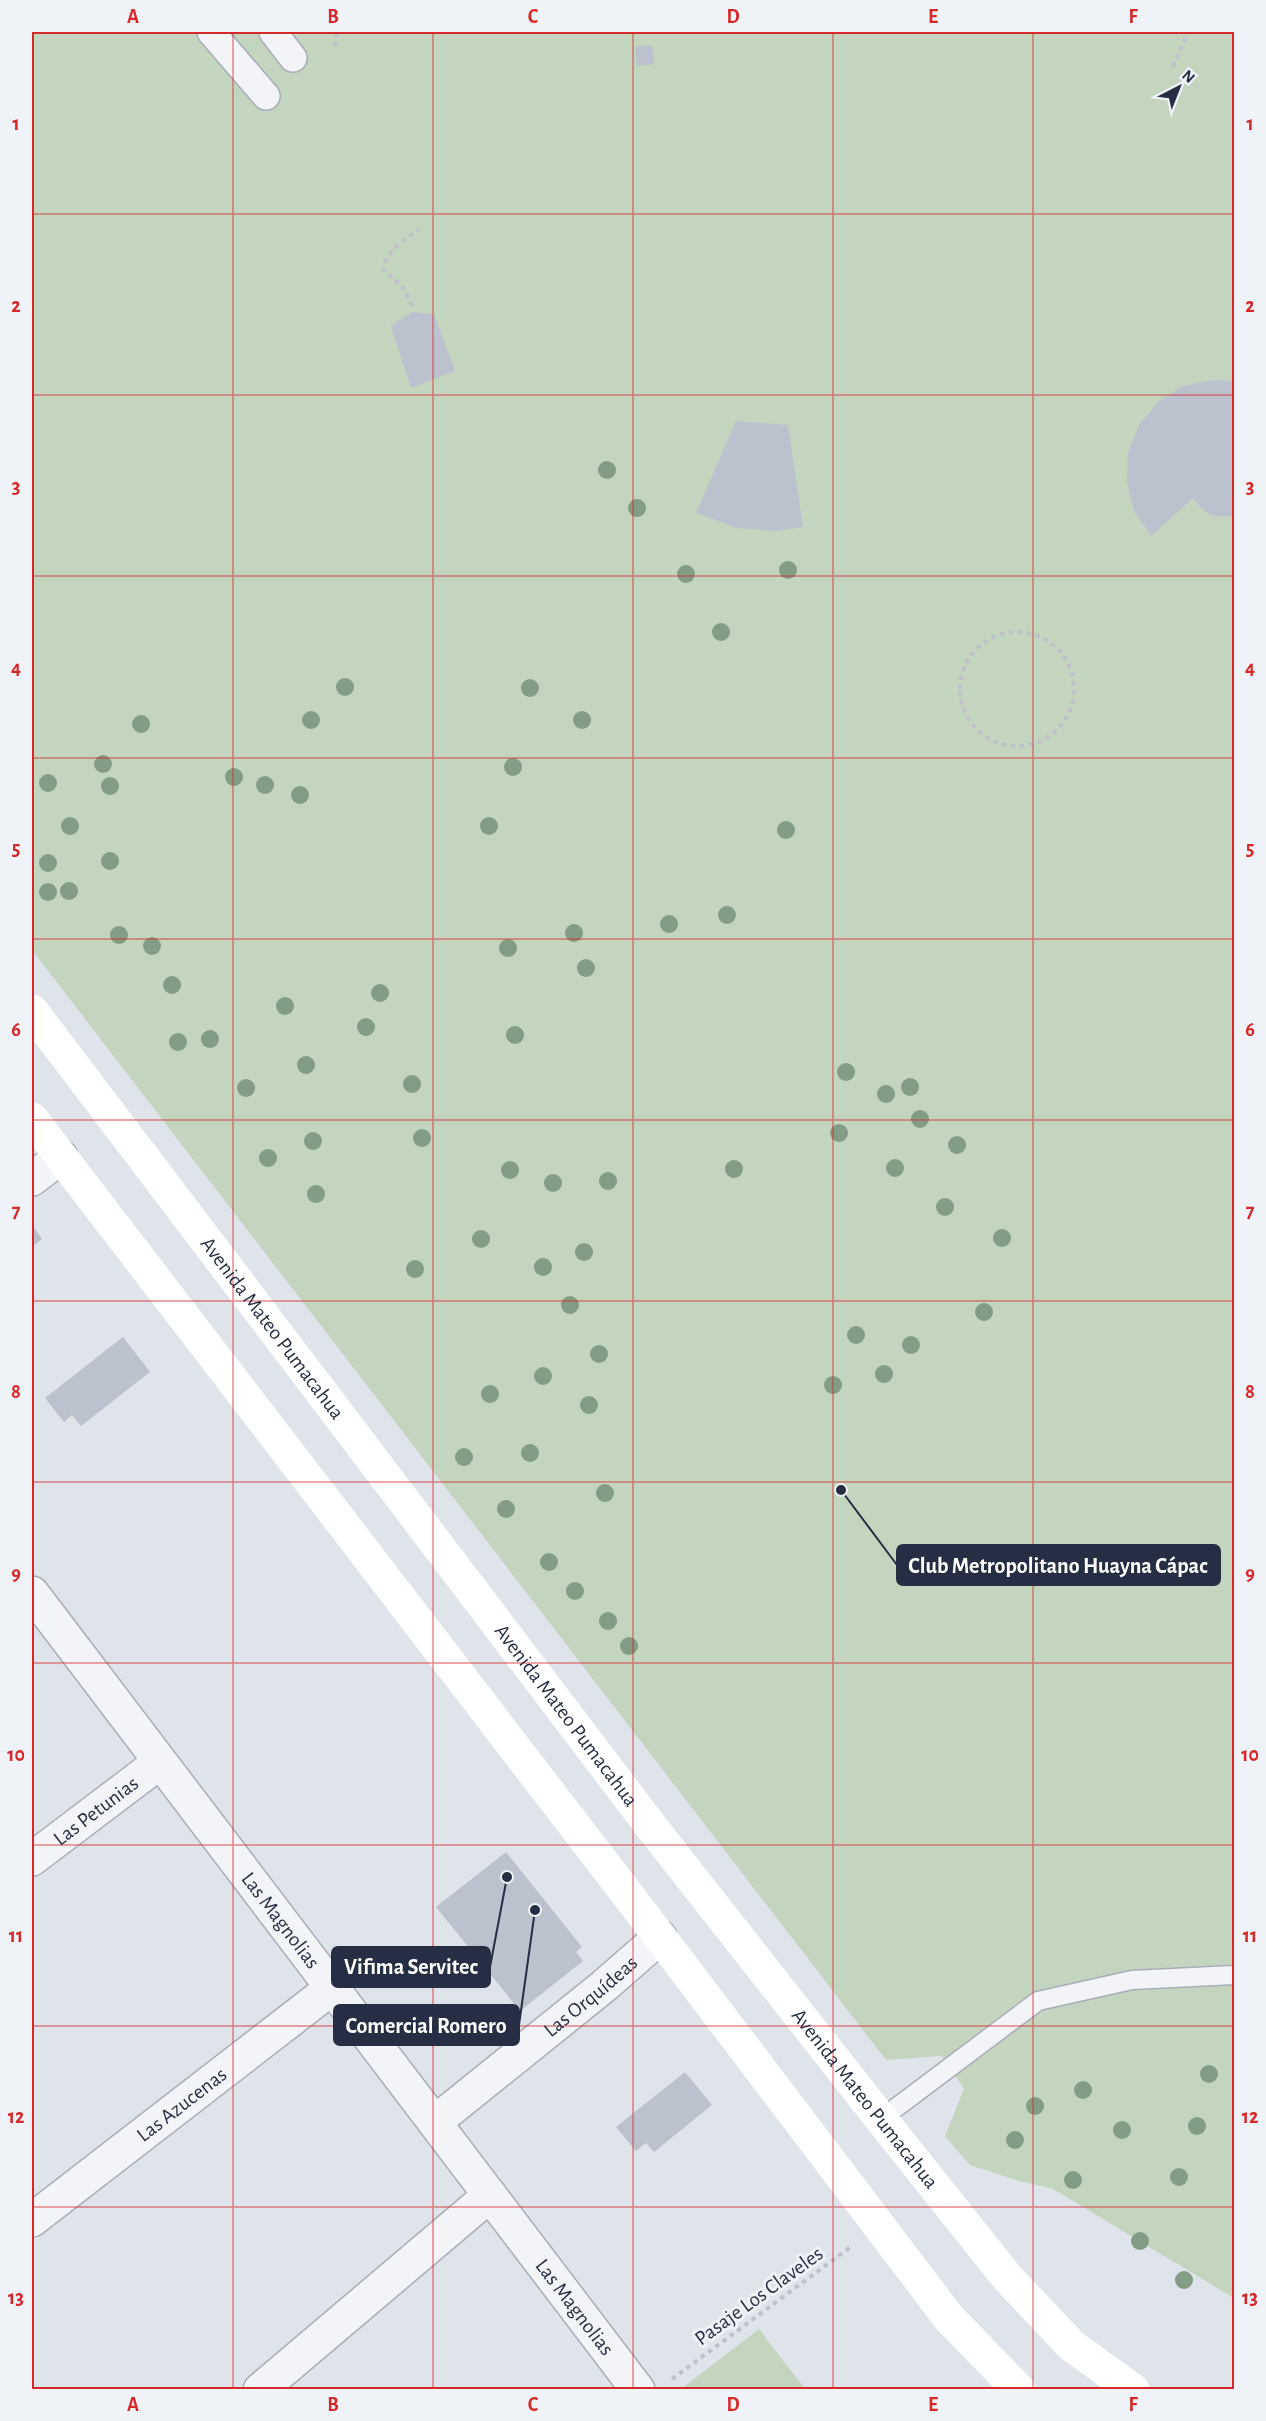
<svg xmlns="http://www.w3.org/2000/svg" width="1266" height="2421" viewBox="0 0 1266 2421" font-family="'Alegreya Sans',sans-serif">
<rect width="100%" height="100%" fill="#dfe3ea"/>
<path fill="#c3d5bf" d="M32,32H1234V2298L1053,2189L1016,2180L970,2165L945,2136L964,2089L942,2056L886,2060L32,950Z
M759,2329L805,2389H681Z"/>
<path fill="#bcc1ce" d="M652,45L654,64L637,66L635,47Z
M412,312L434,314L455,371L411,388L391,326Z
M1212,380L1234,381V515L1225,517L1214,516L1204,511L1193,498L1151,536L1134,511L1127,483L1128,453L1139,425L1158,402L1183,386Z
M736,421L788,425L803,527L776,531L737,528L696,513Z
M32,1225L42,1239L32,1247Z
M123,1337L150,1372L81,1426L72,1415L64,1422L45,1398Z
M506,1852L582,1947L576,1952L583,1961L520,2011L436,1907Z
M685,2072L712,2105L654,2152L646,2143L636,2151L616,2127Z"/>
<g fill="none" stroke-linecap="round" stroke-linejoin="round">
<defs>
<path id="service" d="M881,2119L1038,2001L1132,1980L1234,1975"/>
<path id="pedestrian" d="M211,32L266,96
M273,32L293,58"/>
<g id="minor">
<path d="M32,1179L61,1157"/>
<path id="s1" d="M32,1593L638,2390"/>
<path id="s2" d="M32,1859L160,1762"/>
<path id="s3" d="M435,2122L604,1986L660,1937"/>
<path id="s4" d="M32,2220L332,1988"/>
<path d="M260,2390L490,2195"/>
</g>
</defs>
<use href="#service" stroke="#a8adb8" stroke-width="21"/>
<use href="#pedestrian" stroke="#a8adb8" stroke-width="30"/>
<use href="#minor" stroke="#a8adb8" stroke-width="36"/>
<path stroke="#bec1c9" stroke-width="4" stroke-dasharray="4.5 4.5" stroke-linecap="butt" d="M335,46L337,32
M1173,67L1188,32
M412,306L402,286L384,270C383,252 406,239 419,229
M960 689a57 57 0 1 1 114 0a57 57 0 1 1-114 0Z
M672,2379L852,2246"/>
<use href="#service" stroke="#f3f4f8" stroke-width="18"/>
<use href="#pedestrian" stroke="#f3f4f8" stroke-width="27"/>
<use href="#minor" stroke="#f3f4f8" stroke-width="33"/>
<g stroke="#fff" stroke-width="33">
<path id="s5" d="M32,1011L653,1829L881,2119L1006,2276L1071,2345L1133,2390"/>
<path d="M32,1119L660,1937L949,2318L1019,2390"/>
</g>
</g>
<g fill="#839c85">
<circle cx="607" cy="470" r="9"/>
<circle cx="637" cy="508" r="9"/>
<circle cx="788" cy="570" r="9"/>
<circle cx="686" cy="574" r="9"/>
<circle cx="721" cy="632" r="9"/>
<circle cx="345" cy="687" r="9"/>
<circle cx="530" cy="688" r="9"/>
<circle cx="311" cy="720" r="9"/>
<circle cx="582" cy="720" r="9"/>
<circle cx="141" cy="724" r="9"/>
<circle cx="103" cy="764" r="9"/>
<circle cx="513" cy="767" r="9"/>
<circle cx="234" cy="777" r="9"/>
<circle cx="48" cy="783" r="9"/>
<circle cx="265" cy="785" r="9"/>
<circle cx="110" cy="786" r="9"/>
<circle cx="300" cy="795" r="9"/>
<circle cx="70" cy="826" r="9"/>
<circle cx="489" cy="826" r="9"/>
<circle cx="786" cy="830" r="9"/>
<circle cx="110" cy="861" r="9"/>
<circle cx="48" cy="863" r="9"/>
<circle cx="69" cy="891" r="9"/>
<circle cx="48" cy="892" r="9"/>
<circle cx="727" cy="915" r="9"/>
<circle cx="669" cy="924" r="9"/>
<circle cx="574" cy="933" r="9"/>
<circle cx="119" cy="935" r="9"/>
<circle cx="152" cy="946" r="9"/>
<circle cx="508" cy="948" r="9"/>
<circle cx="586" cy="968" r="9"/>
<circle cx="172" cy="985" r="9"/>
<circle cx="380" cy="993" r="9"/>
<circle cx="285" cy="1006" r="9"/>
<circle cx="366" cy="1027" r="9"/>
<circle cx="515" cy="1035" r="9"/>
<circle cx="210" cy="1039" r="9"/>
<circle cx="178" cy="1042" r="9"/>
<circle cx="306" cy="1065" r="9"/>
<circle cx="846" cy="1072" r="9"/>
<circle cx="412" cy="1084" r="9"/>
<circle cx="910" cy="1087" r="9"/>
<circle cx="246" cy="1088" r="9"/>
<circle cx="886" cy="1094" r="9"/>
<circle cx="920" cy="1119" r="9"/>
<circle cx="839" cy="1133" r="9"/>
<circle cx="422" cy="1138" r="9"/>
<circle cx="313" cy="1141" r="9"/>
<circle cx="957" cy="1145" r="9"/>
<circle cx="268" cy="1158" r="9"/>
<circle cx="895" cy="1168" r="9"/>
<circle cx="734" cy="1169" r="9"/>
<circle cx="510" cy="1170" r="9"/>
<circle cx="608" cy="1181" r="9"/>
<circle cx="553" cy="1183" r="9"/>
<circle cx="316" cy="1194" r="9"/>
<circle cx="945" cy="1207" r="9"/>
<circle cx="1002" cy="1238" r="9"/>
<circle cx="481" cy="1239" r="9"/>
<circle cx="584" cy="1252" r="9"/>
<circle cx="543" cy="1267" r="9"/>
<circle cx="415" cy="1269" r="9"/>
<circle cx="570" cy="1305" r="9"/>
<circle cx="984" cy="1312" r="9"/>
<circle cx="856" cy="1335" r="9"/>
<circle cx="911" cy="1345" r="9"/>
<circle cx="599" cy="1354" r="9"/>
<circle cx="884" cy="1374" r="9"/>
<circle cx="543" cy="1376" r="9"/>
<circle cx="833" cy="1385" r="9"/>
<circle cx="490" cy="1394" r="9"/>
<circle cx="589" cy="1405" r="9"/>
<circle cx="530" cy="1453" r="9"/>
<circle cx="464" cy="1457" r="9"/>
<circle cx="605" cy="1493" r="9"/>
<circle cx="506" cy="1509" r="9"/>
<circle cx="549" cy="1562" r="9"/>
<circle cx="575" cy="1591" r="9"/>
<circle cx="608" cy="1621" r="9"/>
<circle cx="629" cy="1646" r="9"/>
<circle cx="1209" cy="2074" r="9"/>
<circle cx="1083" cy="2090" r="9"/>
<circle cx="1035" cy="2106" r="9"/>
<circle cx="1197" cy="2126" r="9"/>
<circle cx="1122" cy="2130" r="9"/>
<circle cx="1015" cy="2140" r="9"/>
<circle cx="1179" cy="2177" r="9"/>
<circle cx="1073" cy="2180" r="9"/>
<circle cx="1140" cy="2241" r="9"/>
<circle cx="1184" cy="2280" r="9"/>
</g>
<path fill="none" stroke="#d62828" stroke-width="1.5" stroke-opacity="0.55" d="M233,32V2390M433,32V2390M633,32V2390M833,32V2390M1033,32V2390M32,214H1234M32,395H1234M32,576H1234M32,758H1234M32,939H1234M32,1120H1234M32,1301H1234M32,1482H1234M32,1663H1234M32,1845H1234M32,2026H1234M32,2207H1234"/>
<g text-anchor="middle" dominant-baseline="central" stroke-width="6" stroke-linejoin="round" paint-order="stroke">
<g font-size="21" fill="#262e43" stroke="#eff2f7">
<text stroke="none"><textPath href="#s5" startOffset="398">Avenida Mateo Pumacahua</textPath></text>
<text stroke="none"><textPath href="#s5" startOffset="884">Avenida Mateo Pumacahua</textPath></text>
<text stroke="none"><textPath href="#s2" startOffset="80">Las Petunias</textPath></text>
<text stroke="none"><textPath href="#s1" startOffset="411">Las Magnolias</textPath></text>
<text stroke="none"><textPath href="#s3" startOffset="200">Las Orquídeas</textPath></text>
<text stroke="none"><textPath href="#s5" startOffset="1370">Avenida Mateo Pumacahua</textPath></text>
<text stroke="none"><textPath href="#s4" startOffset="189">Las Azucenas</textPath></text>
<text transform="translate(759 2296) rotate(-36)">Pasaje Los Claveles</text>
<text stroke="none"><textPath href="#s1" startOffset="897">Las Magnolias</textPath></text>
</g>
</g>
<path fill="none" stroke="#262e43" stroke-width="2" d="M841 1490L897 1565M507 1877L490 1967M535 1910L519 2025"/>
<g fill="#262e43" stroke="#eff2f7" stroke-width="2">
<circle cx="841" cy="1490" r="6"/>
<circle cx="507" cy="1877" r="6"/>
<circle cx="535" cy="1910" r="6"/>
</g>
<g fill="#262e43" stroke="#262e43" stroke-width="2">
<rect x="897" y="1545" width="323" height="40" rx="6"/>
<rect x="332" y="1947" width="158" height="40" rx="6"/>
<rect x="334" y="2005" width="185" height="40" rx="6"/>
</g>
<g font-size="22" text-anchor="middle" font-weight="bold" fill="#fff">
<text x="1058" y="1573">Club Metropolitano Huayna Cápac</text>
<text x="411" y="1974">Vifima Servitec</text>
<text x="426" y="2033">Comercial Romero</text>
</g>
<rect width="1266" height="2421" fill="none" stroke="#eff2f7" stroke-width="66"/>
<g transform="translate(1179 87) rotate(42)" stroke="#eff2f7" stroke-width="4.5" paint-order="stroke">
<path d="M0-4.5L10 22L0 15L-10 22Z" fill="#262e43"/>
<text y="-9" font-size="16" font-weight="bold" text-anchor="middle" fill="#262e43">N</text>
</g>
<rect x="33" y="33" width="1200" height="2355" fill="none" stroke="#d62828" stroke-width="2"/>
<g font-size="20" text-anchor="middle" font-weight="bold" fill="#d62828">
<text x="133" y="23">A</text>
<text x="333" y="23">B</text>
<text x="533" y="23">C</text>
<text x="733" y="23">D</text>
<text x="933" y="23">E</text>
<text x="1133" y="23">F</text>
<text x="16" y="130">1</text>
<text x="1250" y="130">1</text>
<text x="16" y="312">2</text>
<text x="1250" y="312">2</text>
<text x="16" y="493">3</text>
<text x="1250" y="493">3</text>
<text x="16" y="674">4</text>
<text x="1250" y="674">4</text>
<text x="16" y="855">5</text>
<text x="1250" y="855">5</text>
<text x="16" y="1036">6</text>
<text x="1250" y="1036">6</text>
<text x="16" y="1217">7</text>
<text x="1250" y="1217">7</text>
<text x="16" y="1398">8</text>
<text x="1250" y="1398">8</text>
<text x="16" y="1580">9</text>
<text x="1250" y="1580">9</text>
<text x="16" y="1761">10</text>
<text x="1250" y="1761">10</text>
<text x="16" y="1942">11</text>
<text x="1250" y="1942">11</text>
<text x="16" y="2123">12</text>
<text x="1250" y="2123">12</text>
<text x="16" y="2304">13</text>
<text x="1250" y="2304">13</text>
<text x="133" y="2411">A</text>
<text x="333" y="2411">B</text>
<text x="533" y="2411">C</text>
<text x="733" y="2411">D</text>
<text x="933" y="2411">E</text>
<text x="1133" y="2411">F</text>
</g>
</svg>
